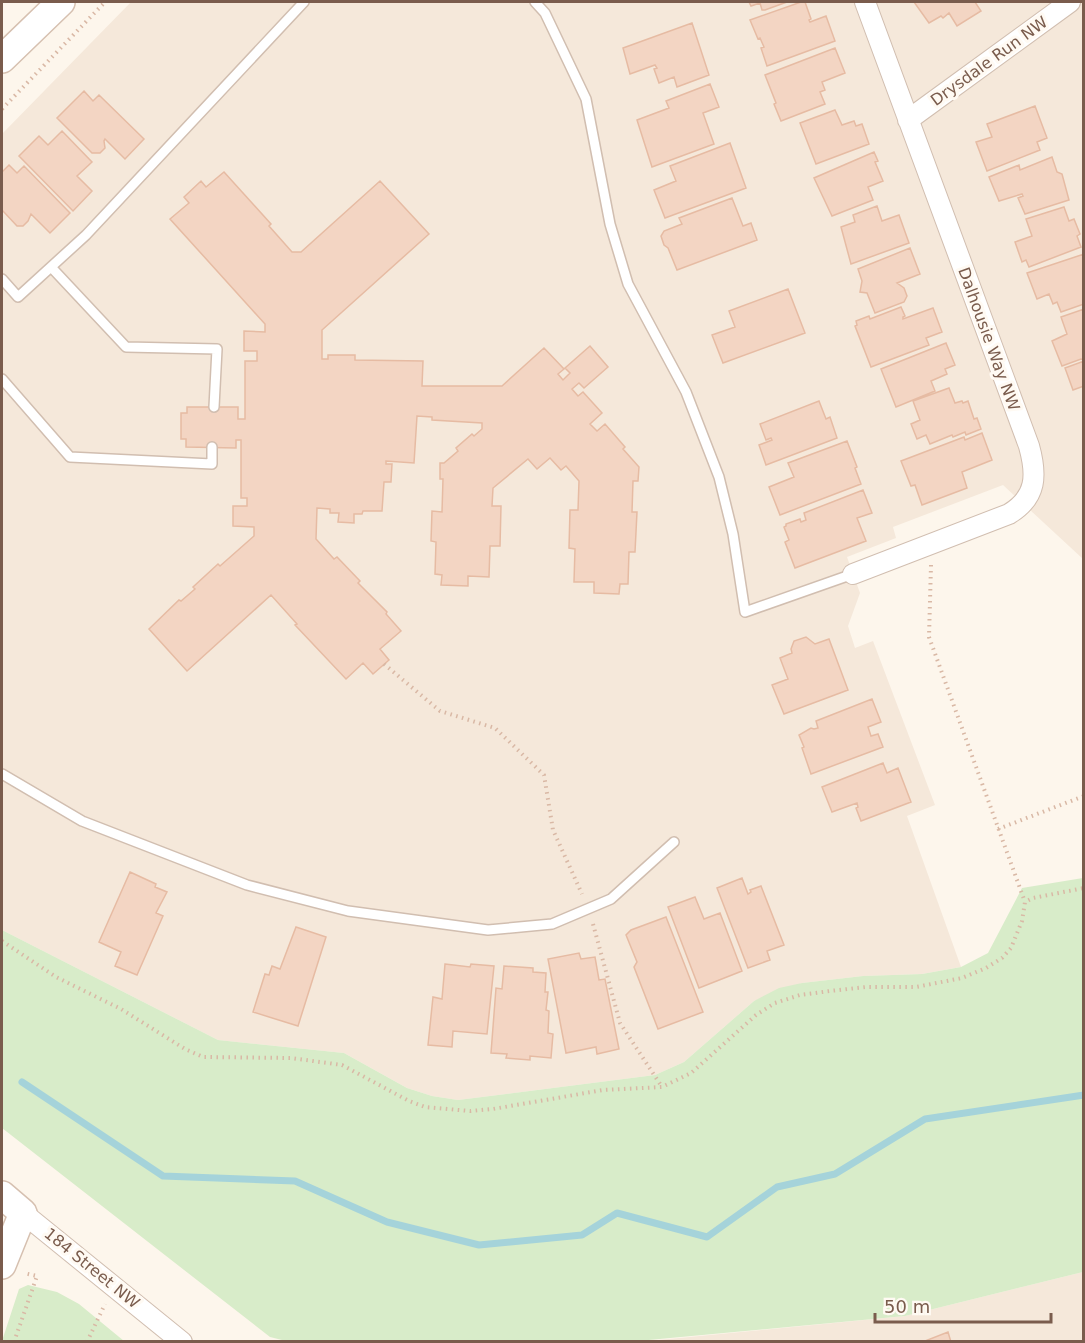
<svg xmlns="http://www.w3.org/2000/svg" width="1085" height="1343" viewBox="0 0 1085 1343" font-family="'DejaVu Sans',sans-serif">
<rect width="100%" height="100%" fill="#fdf6ec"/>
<path fill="#f5e8da" d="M131,2H1083V559L1003,485L893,527L896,538L847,557L860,593L848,626L855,648L873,641L935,805L907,816L961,967L922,974L863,976L802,983L754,1001L684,1062L655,1075L458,1100L432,1096L407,1088L344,1053L218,1040L2,930V134Z
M1083,1272V1341L638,1342L905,1316Z"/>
<path fill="#d8ecc9" d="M1083,878V1272L905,1316L638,1341H286L270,1337L2,1128V930L218,1040L344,1053L407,1088L432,1096L458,1100L655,1075L684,1062L754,1001L779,988L802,983L863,976L922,974L961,967L988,953L1022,888Z
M28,1285L57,1292L79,1304L124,1341H2L19,1289Z"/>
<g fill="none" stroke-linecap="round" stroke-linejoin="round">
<path stroke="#a5d3da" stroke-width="7" d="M22,1082L163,1176L295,1181L387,1222L479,1245L582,1235L617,1213L707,1237L777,1187L835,1174L925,1119L1084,1095"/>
</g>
<path fill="#f3d5c3" stroke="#e6bba3" stroke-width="1.5" d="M749,2H787L765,10H762L760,3L751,6Z
M801,2H805L811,19L809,20L810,22L826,16L835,41L767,66L761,48L764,47L760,38L758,39L750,20Z
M914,2H975L981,11L957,26L949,13L943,18L941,16L929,23Z
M692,23L709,75L677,87L674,77L659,83L654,69L657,68L655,65L630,74L623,48Z
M835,48L845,73L822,82L825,90L820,92L825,104L781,121L774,104L776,103L765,75Z
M710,84L719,107L703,113L714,144L652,167L637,120L669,108L666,101Z
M84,91L93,101L99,95L144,139L125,159L105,139L104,141L105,148L100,153H92L57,118Z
M1035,106L1047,138L1037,142L1040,150L987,171L976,142L992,137L987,124Z
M835,110L842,125L854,121L856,126L862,124L869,144L816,164L800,123Z
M62,131L92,162L77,176L92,191L73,211L19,156L39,136L48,145Z
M730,143L746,188L665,218L654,190L676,181L670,166Z
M874,152L878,161L875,162L883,181L868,187L873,200L832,216L814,178Z
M1052,157L1057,172L1062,174L1069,200L1025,214L1018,198L1023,196L1022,194L999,201L989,177L1019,165L1020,170Z
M9,165L17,173L24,166L70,213L50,233L31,214L28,221L23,226H17L2,210V172Z
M224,172L271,224L269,226L292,252H301L380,181L429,234L322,330V359H328V355H355V360L423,361L422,386H502L544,348L564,369L558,374L563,380L570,373L565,368L590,346L608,367L584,388L579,383L572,389L578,396L583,392L602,413L590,424L597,431L605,424L625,447L623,449L639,467L638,481H633L632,512H637L635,552H629L628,584H620L619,594L594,593V582H574L575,549L569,548L570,510H578L579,481L566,466L561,470L550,458L537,469L528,459L493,488L492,506H501L500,546H490L489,577L468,576V586L441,585L442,575L435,574L436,542L431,541L432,511L442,512L443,479H440V463H444L458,451L456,448L472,434L474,436L482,429V423L432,420V417L417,416L414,463L386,461V464H392L391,482H384L382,511H363L362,514H354V523L338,522L339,513H330V509L317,508L316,539L334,559L337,557L360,581L358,583L387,612L386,614L401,631L380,649L389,660L373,674L363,663L346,679L295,625L297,624L271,595L187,671L149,629L179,600L181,601L195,589L193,587L218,564L220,566L254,536V527L233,526V506H247V498H241V440H236V448L186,447V439H181V413H187V407H238V419H245V361H257V351H244V331L265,332V324L170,219L189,203L184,197L201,181L206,187Z
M732,198L743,226L751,223L757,240L677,270L668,248L664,245L661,236L664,231L682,224L679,218Z
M877,206L882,221L899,215L909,243L851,264L841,227L855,222L853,215Z
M1064,207L1069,221L1074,219L1080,234L1077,236L1081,247L1029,267L1026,260L1022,262L1015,242L1032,236L1026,219Z
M910,248L920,274L897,283L904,288L907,296L904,302L875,313L867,293L860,292L862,281L858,269Z
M1084,254V304L1061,312L1057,302L1053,304L1049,294L1037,299L1027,273Z
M788,289L805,333L723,363L712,335L735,327L729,311Z
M901,307L905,316L903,317V319L933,308L942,332L926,338L929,345L871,367L855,326L857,325L856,321L869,316L870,319Z
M1084,309V360L1081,359L1062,366L1052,341L1067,334L1061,317Z
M946,343L955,365L945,369L947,374L931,381L935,391L896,407L881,369Z
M1084,361V386L1073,390L1065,368Z
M949,388L955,403L962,401L963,403L968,401L974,419L977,418L981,429L966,435L965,432L953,437L952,435L930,444L926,435L917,439L911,424L920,420L913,401Z
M819,401L826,419L830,417L837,438L766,465L759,445L772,440L771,438L766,440L760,424Z
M982,433L992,460L962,472L967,488L922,505L915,485L911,486L901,461L964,437L965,440Z
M847,441L857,467L855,468L861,484L780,515L769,487L794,477L788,463Z
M863,490L872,513L857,518L866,541L795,568L785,542L789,540L784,527L786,526V524L800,519L801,522L806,520L804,513Z
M806,637L815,644L829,639L848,690L784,714L772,685L788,679L780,658L792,653L791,649L794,641Z
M872,699L881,722L868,727L871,736L878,734L883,747L811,774L802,748L804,747L799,735L811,728L814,729L818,728L816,721Z
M883,763L887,773L898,768L911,802L861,821L856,808L858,807L857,803L832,812L822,787Z
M130,872L156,884L155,887L167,892L156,913L163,916L137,975L115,966L121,952L99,942Z
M742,878L748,894L751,892L750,890L761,886L784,945L767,951L770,960L748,968L717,888Z
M695,897L704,919L720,913L742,971L699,988L668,907Z
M666,917L703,1012L658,1029L634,967L637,962L626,935L631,930Z
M296,927L326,937L298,1026L253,1012L265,974L269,975L272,966L280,969Z
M579,953L581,959L595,957L599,980L605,979L619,1049L597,1054L596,1047L566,1053L548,959Z
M445,964L470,967L471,964L494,966L487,1034L453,1031L452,1047L428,1045L433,997L442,999Z
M504,966L533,968V972L546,973L545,992H548L546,1010L549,1011L548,1033L553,1034L551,1058L530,1056V1060L506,1058L507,1054L491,1053L496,988L502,989Z
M948,1332L951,1342H925V1341Z"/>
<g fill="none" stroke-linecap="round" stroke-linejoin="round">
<defs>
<path id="lane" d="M535,2L545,13L586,99L610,224L628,284L686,392L719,477L733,534L745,612L853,574
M51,267L126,347L217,349L214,407
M2,279L18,297L86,235L304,2
M2,379L70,457L212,464V447
M2,774L82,821L247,885L348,911L488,930L552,924L611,899L674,842"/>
<path id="street" d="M908,120L1070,2
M853,574L1009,514C1037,497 1037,475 1029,446L865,2
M23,1213L182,1342"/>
<path id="secondary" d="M2,59L61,2
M2,1195L23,1213L2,1265"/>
</defs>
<use href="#lane" stroke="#d1beb0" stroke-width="12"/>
<use href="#street" stroke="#d1beb0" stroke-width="22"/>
<use href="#secondary" stroke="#d6c0b0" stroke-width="30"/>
<path stroke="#d9b8a5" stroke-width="4" stroke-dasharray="1.5 4.5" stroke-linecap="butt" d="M2,109L105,2
M931,565L929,637L1025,902
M384,664L440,711L495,728L544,775L553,830L582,894
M998,829L1084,796
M593,924L620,1023L662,1087
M2,941L56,977L121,1009L185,1049L203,1057L291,1058L342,1065L409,1101L425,1107L470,1111L493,1109L603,1090L662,1087L691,1073L756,1015L775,1003L800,995L830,991L866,987H916L962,978L986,968L1002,958L1011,948L1022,921L1025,902L1033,898L1084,888
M14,1342L37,1276L24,1273
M87,1342L105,1304"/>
<use href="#lane" stroke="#fff" stroke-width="9"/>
<use href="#street" stroke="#fff" stroke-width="20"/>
<use href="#secondary" stroke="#fff" stroke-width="27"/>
</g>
<g text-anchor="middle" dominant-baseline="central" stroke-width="6" stroke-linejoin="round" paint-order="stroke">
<g font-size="16" fill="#7a5c4d" stroke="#fffaf3">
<text transform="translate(989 61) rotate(-36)">Drysdale Run NW</text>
<text transform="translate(989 339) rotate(70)">Dalhousie Way NW</text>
<text transform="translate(92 1268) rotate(39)">184 Street NW</text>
</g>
</g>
<rect width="1085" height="1343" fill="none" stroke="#7a5c4d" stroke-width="6"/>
<path d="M875 1313v9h176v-9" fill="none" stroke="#7a5c4d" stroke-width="3"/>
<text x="884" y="1313" font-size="18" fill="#7a5c4d" stroke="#fffaf3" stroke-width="4.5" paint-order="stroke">50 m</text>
</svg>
